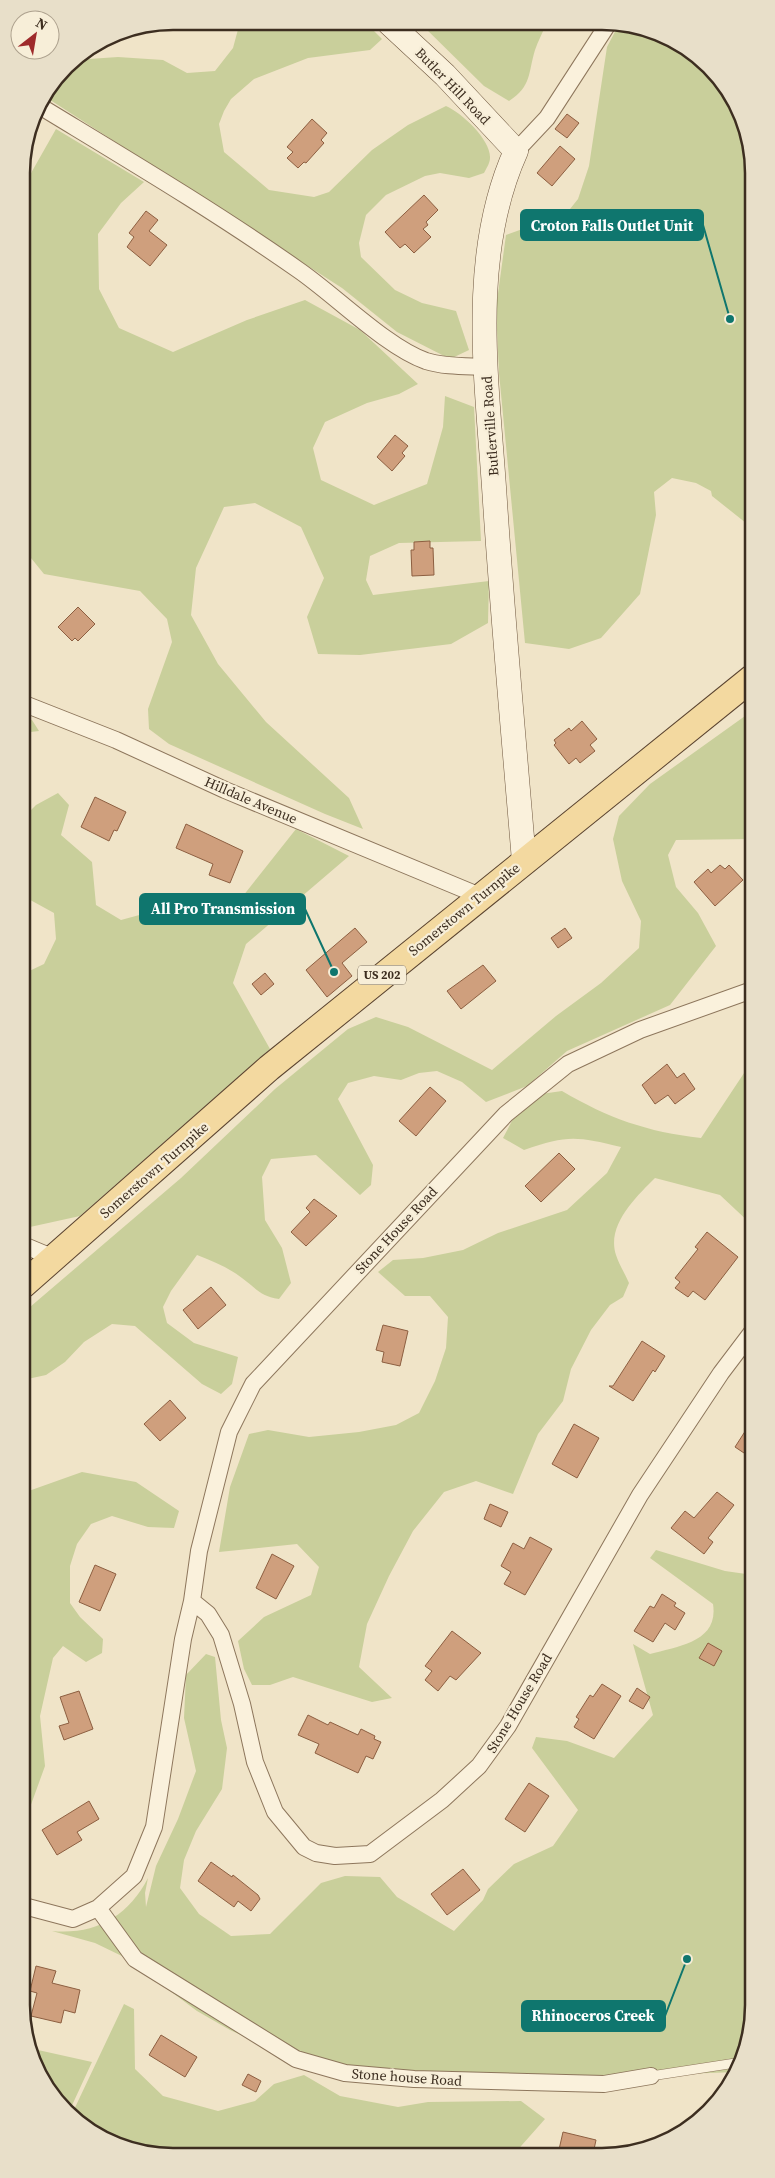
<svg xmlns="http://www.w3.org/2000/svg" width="775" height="2178" viewBox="0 0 775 2178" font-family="'Source Serif 4',serif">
<rect width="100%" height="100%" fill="#f0e4c8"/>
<path fill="#c9cf9b" d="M240,22L366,23L382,39L370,50L308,58L254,79L231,99L224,111L219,124L224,152L269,190L314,197L329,192L372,150L408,125L446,106C462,113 491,140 490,158C490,163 486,169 484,173L469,178L440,173L425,176L386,195L366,215L359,243L361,257L395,290L422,303L456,311L469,350L450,359L397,332L342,288L44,96L77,56L89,59L118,57L163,60L187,73L215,71L233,48Z
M420,23L546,24C543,32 538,41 535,50C528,73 532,86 509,101L484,86Z
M619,24C666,24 718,64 738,106C744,118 747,131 751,143V527L712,496L711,491L696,483L672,478L654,492L656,515L640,594L601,638L569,649L525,643L499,373L496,308L506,235L528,227L550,234L578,199L589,166L607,47Z
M56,129L144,182L121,203L98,234L99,289L119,328L173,352L247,320L305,300L360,330L418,384L399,394L367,403L325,422L313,448L321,480L374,505L427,484L443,427L445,396L474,407L481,541L399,543L370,556L366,580L373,595L489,581L488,623L451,644L360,655L318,654L307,617L324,578L301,527L255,503L224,507L196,568L191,615L218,664L266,722L349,798L363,829L325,814L169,744L149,729L148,709L172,642L167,619L140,591L44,574L22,547V189Z
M752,711V839L676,840L668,855L676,887L698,913L716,946L670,1005L567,1051L527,1086L486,1102L462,1082L437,1071L419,1073L401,1080L374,1076L348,1083L338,1099L373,1165L371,1185L360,1195L316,1155L271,1159L262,1177L265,1220L282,1248L291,1283L279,1299C260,1296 257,1289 242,1278C229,1268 213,1261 197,1255L171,1291L163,1307L167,1323L194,1343L238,1357L232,1384L221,1394L202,1384L135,1326L112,1324L84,1342L65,1362L46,1375L23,1380V1313L181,1178L275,1089L348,1029L376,1017L408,1027L492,1070L556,1016L601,983L639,948L641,921L622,881L613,839L619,816L650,784Z
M22,716L32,720L39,731L22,733Z
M58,793L69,805L61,835L92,862L96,905L121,920L154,911L198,922L243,896L296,829L349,856L246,944L233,983L270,1049L80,1216L30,1227L23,1224V974L44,964L56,939L54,913L23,896V818L36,805Z
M752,1061V1225L720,1195L655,1178C637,1196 606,1225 616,1255C619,1264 625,1274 629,1283L623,1297L610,1305L591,1330L571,1369L563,1401L538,1434L513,1494L476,1481L444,1492L413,1531L389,1576L367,1624L359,1667L392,1698L372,1702L293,1677L270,1685H252L244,1669L238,1641L264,1617L311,1595L319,1567L297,1544L219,1552L230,1487L249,1434L268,1430L309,1437L359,1432L396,1425L419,1413L435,1381L446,1348L448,1317L430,1296H405L378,1272L393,1260L423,1258L463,1250L498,1233L567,1210L607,1173L621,1147C576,1136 567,1135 524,1150L503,1138L514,1117L541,1094L562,1091C608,1118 647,1132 701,1138Z
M82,1472L136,1482L179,1511L174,1528L148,1527L112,1516L91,1524L77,1544L70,1566V1603L80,1617L103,1639L102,1653L86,1662L63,1646L53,1658L40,1716L45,1766L24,1824L23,1493Z
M656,1550L725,1571L746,1574L753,1566V2015L742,2063L737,2072L429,2083L276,2051L230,2030L197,2011L126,1958L95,1943L52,1931C95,1935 128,1917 148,1878L145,1893L146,1907L156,1866L178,1819L196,1771L184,1718L186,1675L206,1654L215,1657L221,1720L227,1748L222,1789L196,1831L184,1860L180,1888L199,1914L231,1936L270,1934L321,1883L345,1876L380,1877L397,1897L454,1931L483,1900L488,1889L514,1864L553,1846L578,1810L532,1748L536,1737L567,1741L614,1758L653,1715L633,1644L650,1654C678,1646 719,1642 713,1604L650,1558Z
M124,2004L134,2009L135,2069L163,2096L218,2111L255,2101L274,2084L304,2075L340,2096L398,2107L428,2102L521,2101L545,2119L514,2154H144L106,2141L71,2116Z
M29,2048L92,2062L68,2114L41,2081Z"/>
<path fill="#cf9f7d" stroke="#8d5f41" d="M567,114L579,123L567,138L555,129Z
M312,119L327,133L321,140L324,143L306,163L304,162L298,168L287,158L293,152L287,147Z
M560,146L575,159L552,186L537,173Z
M424,195L438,210L426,222L428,225L423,229L431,237L414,253L405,244L400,248L385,232Z
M146,211L158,220L149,231L167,245L150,266L127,247L134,237L129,233Z
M395,435L408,446L402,453L405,456L392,471L377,457Z
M430,541V548H433L434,575L412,576L411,550H414V542Z
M78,607L95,624L78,641L75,638L72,641L58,627Z
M582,721L597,739L590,745L595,751L580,763L576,758L569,764L554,745L556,743L554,740L569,728L571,731Z
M95,797L126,812L117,831L114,830L109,841L81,827Z
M186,824L243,851L230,883L209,875L213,864L176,848Z
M720,865L725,869L729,865L743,880L715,906L694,882L708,869L711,873Z
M355,928L367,942L342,963L352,976L327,997L306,970Z
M565,928L572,938L558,948L551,938Z
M483,965L496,981L461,1009L447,991Z
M265,973L274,984L261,995L252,984Z
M667,1064L677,1078L684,1073L695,1089L675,1104L668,1095L655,1104L642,1085Z
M430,1087L446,1101L416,1136L399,1121Z
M559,1153L575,1169L541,1202L525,1186Z
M314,1199L337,1216L306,1246L291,1232L310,1212L306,1208Z
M707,1232L738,1257L705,1300L693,1291L688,1297L675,1288L680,1282L675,1278L698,1249L695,1247Z
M211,1287L226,1305L198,1329L183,1310Z
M383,1325L408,1331L400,1366L382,1362L384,1352L376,1350Z
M642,1341L665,1356L655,1372L653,1370L633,1401L609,1386H613Z
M170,1400L186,1418L160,1441L144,1424Z
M753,1419V1459L735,1447Z
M574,1424L599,1438L577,1478L552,1464Z
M717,1492L734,1505L708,1538L713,1542L704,1554L671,1528L685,1511L694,1518Z
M490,1504L508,1512L501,1527L484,1519Z
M530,1537L552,1549L525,1595L504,1584L511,1572L501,1566L513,1543L524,1549Z
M272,1554L294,1566L276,1599L256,1588Z
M95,1565L116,1574L100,1611L79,1602Z
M662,1594L676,1603L674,1606L685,1613L675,1630L665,1623L653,1642L634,1631L650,1606L654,1608Z
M452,1631L481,1653L456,1680L450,1676L438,1691L425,1680L432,1671L425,1666Z
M708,1643L722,1651L714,1666L699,1658Z
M602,1684L621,1696L594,1739L574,1727L579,1719L576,1717L590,1695L593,1697Z
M637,1688L650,1697L643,1709L629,1701Z
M79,1691L93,1729L64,1740L59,1726L69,1723L60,1697Z
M308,1715L328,1725L330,1722L358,1735L361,1729L375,1736L374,1739L381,1742L373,1759L366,1756L358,1773L315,1753L319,1744L298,1735Z
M529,1783L549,1796L525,1832L505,1819Z
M89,1801L99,1819L77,1832L82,1840L57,1855L42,1830Z
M211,1862L232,1877L233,1875L258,1895L260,1899L251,1911L238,1901L234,1907L198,1881Z
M463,1869L480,1890L447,1915L431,1894Z
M36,1966L56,1971L52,1983L80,1990L75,2013L64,2010L61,2023L31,2016L37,1993L30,1991Z
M161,2035L197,2057L185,2077L149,2055Z
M248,2074L261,2081L256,2092L242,2085Z
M563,2132L596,2140L593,2154H558Z"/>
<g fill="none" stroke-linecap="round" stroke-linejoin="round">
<defs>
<path id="lane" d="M651,2076L742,2062"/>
<path id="street" d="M38,105C125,158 213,210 297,269C334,294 386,347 426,361C445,367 467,366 486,367
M516,151L547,118L608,24
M22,703L116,740L225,790L480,896
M752,990L640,1030L568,1064L506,1114L253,1384L229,1432L199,1551L192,1601L208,1614L221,1635L242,1704L255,1762L275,1812L304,1847L316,1853L335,1856L370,1854L442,1800L479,1766L508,1726L640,1495L721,1373L752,1332
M23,1245L54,1258
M24,1906L73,1919L98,1908L134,1876L154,1827L183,1639L192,1601
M98,1908L135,1959L296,2059L345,2073L414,2079L604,2084L651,2076"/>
<path id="secondary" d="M389,23L445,75L516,151C467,259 488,387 495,502C503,622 514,741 524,861"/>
<path id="primary" d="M23,1285L269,1068L752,678"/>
</defs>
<use href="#lane" stroke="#8d765c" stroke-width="10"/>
<use href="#street" stroke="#8d765c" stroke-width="18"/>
<use href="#secondary" stroke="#6f573f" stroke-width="25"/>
<use href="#primary" stroke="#5b4430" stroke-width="28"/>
<use href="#lane" stroke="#faf1dc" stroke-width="9"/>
<use href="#street" stroke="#faf1dc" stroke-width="16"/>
<use href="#secondary" stroke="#faf1dc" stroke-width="24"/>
<use href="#primary" stroke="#f3d9a0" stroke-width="26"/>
</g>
<g text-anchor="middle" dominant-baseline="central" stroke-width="4.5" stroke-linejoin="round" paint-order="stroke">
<rect fill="#f7eed8" stroke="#756857" stroke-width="1" x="358" y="965.5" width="48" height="19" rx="4"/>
<g font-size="12" font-weight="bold" fill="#3d2e20">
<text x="382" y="975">US 202</text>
</g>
<g font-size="14" fill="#3d2e20" stroke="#f7eed8">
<text transform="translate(453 86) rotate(46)">Butler Hill Road</text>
<text transform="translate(490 426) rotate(-94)">Butlerville Road</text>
<text transform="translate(251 800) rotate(23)">Hilldale Avenue</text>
<text transform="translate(464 909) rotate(-39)">Somerstown Turnpike</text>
<text transform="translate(154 1170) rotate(-41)">Somerstown Turnpike</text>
<text transform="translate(396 1230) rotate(-47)">Stone House Road</text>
<text transform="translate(519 1703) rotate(-59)">Stone House Road</text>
<text transform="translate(407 2077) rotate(4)">Stone house Road</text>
</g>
</g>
<path d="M0 0H775V2178H0ZM173 30H602A143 143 0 0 1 745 173V2005A143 143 0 0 1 602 2148H173A143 143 0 0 1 30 2005V173A143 143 0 0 1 173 30Z" fill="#e8dfc9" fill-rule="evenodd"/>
<path fill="none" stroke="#3d2e20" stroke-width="2.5" d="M173 30H602A143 143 0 0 1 745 173V2005A143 143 0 0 1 602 2148H173A143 143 0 0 1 30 2005V173A143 143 0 0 1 173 30Z"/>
<path fill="none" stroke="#0f766e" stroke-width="2" d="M730 319L703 225M334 972L305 909M687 1959L665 2016"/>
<g fill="#0f766e" stroke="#f7eed8" stroke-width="2">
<circle cx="730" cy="319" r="5"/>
<circle cx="334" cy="972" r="5"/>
<circle cx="687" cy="1959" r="5"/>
</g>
<g fill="#0f766e" stroke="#0f766e" stroke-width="2">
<rect x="521" y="210" width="182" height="30" rx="5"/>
<rect x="140" y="894" width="165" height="30" rx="5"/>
<rect x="522" y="2001" width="143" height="30" rx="5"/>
</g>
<g font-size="15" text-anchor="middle" font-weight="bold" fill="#fff">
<text x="612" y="231">Croton Falls Outlet Unit</text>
<text x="223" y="914">All Pro Transmission</text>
<text x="593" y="2021">Rhinoceros Creek</text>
</g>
<g transform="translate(35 35) rotate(31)"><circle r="24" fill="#f7eed8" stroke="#ada18e"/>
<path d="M0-4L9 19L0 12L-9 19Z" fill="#9e2a2b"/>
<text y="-8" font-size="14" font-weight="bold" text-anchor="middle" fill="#3d2e20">N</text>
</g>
</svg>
